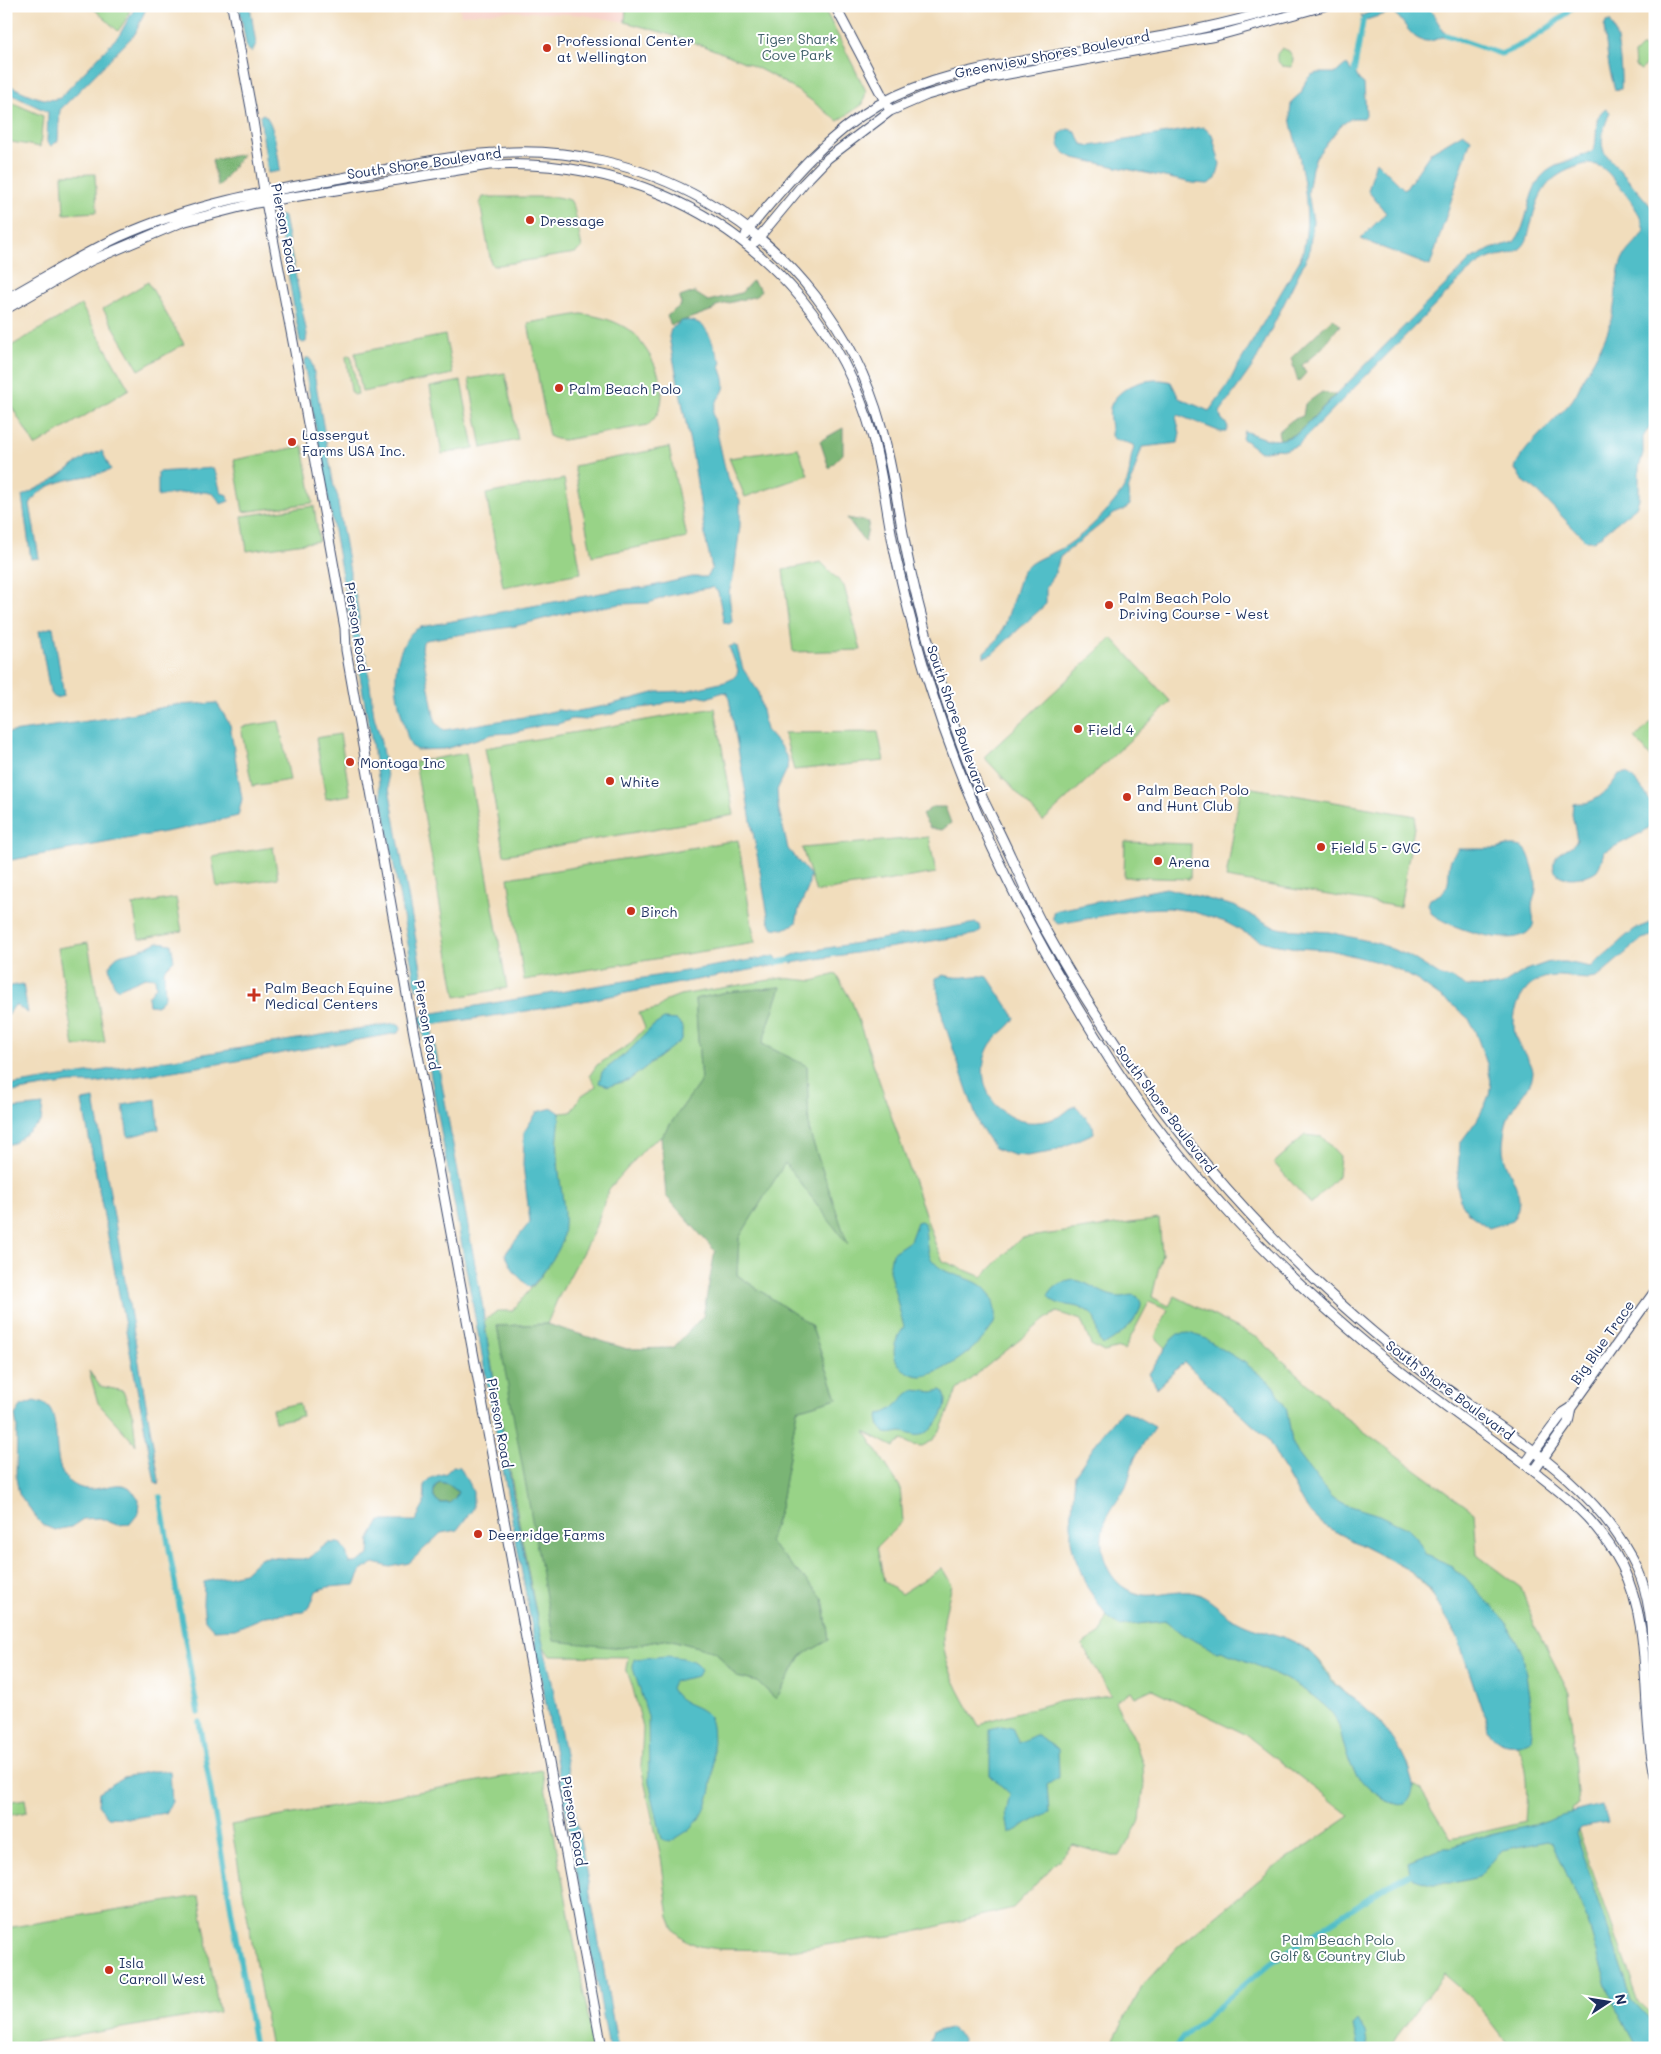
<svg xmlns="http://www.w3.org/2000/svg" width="1661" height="2054" viewBox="0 0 1661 2054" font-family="Mali,sans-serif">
<rect width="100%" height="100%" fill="#fff"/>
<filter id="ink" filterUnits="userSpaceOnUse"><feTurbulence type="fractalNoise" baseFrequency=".02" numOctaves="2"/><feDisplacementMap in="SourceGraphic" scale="10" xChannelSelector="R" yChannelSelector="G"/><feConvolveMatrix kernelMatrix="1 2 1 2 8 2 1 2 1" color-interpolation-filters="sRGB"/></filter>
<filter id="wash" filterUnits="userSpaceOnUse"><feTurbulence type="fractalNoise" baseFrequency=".0096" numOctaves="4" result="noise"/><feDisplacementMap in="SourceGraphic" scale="20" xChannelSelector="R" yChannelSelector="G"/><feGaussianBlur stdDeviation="1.12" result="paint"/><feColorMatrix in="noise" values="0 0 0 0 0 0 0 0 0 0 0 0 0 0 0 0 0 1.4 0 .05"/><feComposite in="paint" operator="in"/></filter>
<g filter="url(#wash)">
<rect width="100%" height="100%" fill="#f1ddbc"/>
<path fill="#f7d1c8" d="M459,6H626L625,22L584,15L509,11L461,15Z"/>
<path fill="#98d387" stroke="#5a8172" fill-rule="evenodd" d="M91,6H132L125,21L118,31Z
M626,6H823L866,91L863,104L838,121C821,108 804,94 785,83C736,54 680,37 625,22Z
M1641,47L1651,48L1653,59L1641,70L1635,66L1634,54Z
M1282,48L1289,51L1293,58L1292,67L1282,66L1277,60V54Z
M6,100L43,116L40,147L6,141Z
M95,174L97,212L64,214L62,175Z
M483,197H557L570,200L574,207L582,248L575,253L493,266L491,263L480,203Z
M148,282L184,344L139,370L103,309Z
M81,305L129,389L35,446L6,397V349Z
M581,314C600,316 617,321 632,332C637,335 639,340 642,344C659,366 674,403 648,425L564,440L556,439L549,436L528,323Z
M445,335L453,374L362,392L355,353Z
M347,355L351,356L358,394L354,395L351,391L346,357Z
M505,373L518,440L482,448L469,379Z
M461,381L474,448L442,454L430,387Z
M303,446L313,503L243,512L234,460Z
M669,447L687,538L592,556L574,466Z
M798,448L808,475L745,497L729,458Z
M564,479L581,573L503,587L486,494Z
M314,506L319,541L247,551L242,516Z
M821,562L844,586L861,650L793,652L783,570Z
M1112,638L1171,702L1043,821L984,757Z
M715,708L734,815L504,855L485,748Z
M1655,719V762L1635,738Z
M279,721L290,780L252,786L241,727Z
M878,732L884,761L794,770L784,733Z
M340,734L350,795L326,799L316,738Z
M466,753L507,988L456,997L415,762Z
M1241,786L1416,816L1400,907L1226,878Z
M929,837L936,873L816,892L802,848Z
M738,840L755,943L524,980L508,878Z
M1125,842L1191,844L1190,879L1124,877Z
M273,847L278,878L217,887L212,857Z
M176,898L182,931L139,939L133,905Z
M88,943L105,1042L74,1047L58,948Z
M836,974L852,1002L935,1243L943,1261L982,1277L1021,1238L1159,1219L1162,1254L1152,1297L1169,1306L1175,1296L1258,1338L1343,1416L1474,1512L1477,1555L1521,1588L1535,1626L1569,1692L1578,1806L1571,1810L1639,2002L1655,2017V2048H1511L1472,1998L1444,1974L1388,2048H1109L1142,1986L1178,1947L1271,1870L1350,1816L1245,1734L1152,1689L1135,1697L1131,1691L1115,1702L1133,1736L1143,1764L1144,1784L1140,1820L1120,1856H1112L1073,1845L1013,1908L910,1933L790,1950L719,1949L699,1946L687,1941L675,1931L669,1917L661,1857L641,1767L643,1728L632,1685L626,1668L628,1657L550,1656L542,1644L522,1539L484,1321L497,1311H512L540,1278L562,1242L557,1133L560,1113L571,1112L581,1096L596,1086L590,1075L597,1065L629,1045L645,1028L639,1013L657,1009L667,1000L680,995L782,978L813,981ZM781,987L762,1044L807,1066L809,1131L847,1243L785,1162L739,1238L737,1275L811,1325L837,1398L797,1410L780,1508L769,1542L823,1598L829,1640L801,1656L776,1699L758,1682L737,1677L716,1652L668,1639L621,1648L497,1326L547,1324L557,1300L594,1231L609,1189L648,1145L661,1137L701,1081L695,999L727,992ZM1149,1302L1168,1310L1155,1337L1166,1348L1149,1374L1157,1388L1184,1362L1267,1438L1299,1496L1311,1514L1323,1525L1407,1569L1428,1588L1458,1638L1482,1710C1489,1717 1486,1722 1489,1729C1494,1741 1505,1745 1516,1744C1529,1766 1527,1797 1525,1822L1451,1839L1421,1790L1413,1785L1408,1766L1381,1723L1368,1711L1336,1685L1320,1661L1308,1649L1288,1639L1248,1626L1231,1618L1199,1594L1189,1592L1146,1596L1130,1591L1120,1585L1107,1614L1101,1633L1082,1645L1111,1695L1056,1702L987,1721L979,1727C966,1703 949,1677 944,1650C940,1629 947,1605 952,1585L942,1568L901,1594L884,1581L877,1547L903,1521L900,1487L865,1432L894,1447L902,1440L913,1445L922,1446L932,1441L941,1429L957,1390L1047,1318L1057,1312L1081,1320L1091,1345L1104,1352L1119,1348L1124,1350Z
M1305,1135L1322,1137L1340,1156L1338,1176L1311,1204L1274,1163Z
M89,1371L100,1386L123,1391L133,1416L136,1445L98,1403Z
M299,1403L302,1416L275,1422L272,1409Z
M542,1770L594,2048H271L231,1825Z
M25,1799L27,1812L6,1816V1802Z
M199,1896L219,2012L6,2047V1928Z"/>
<path fill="#7ab574" stroke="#4a7269" d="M243,154L218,187L212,160Z
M752,281L761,290L757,296L716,306L713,310L671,325L667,316L681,305L680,297L694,292L708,301L741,293Z
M1333,318L1340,325L1322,348L1302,365L1306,373L1298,382L1291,358Z
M1322,392L1335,395L1298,433L1280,440L1278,432L1292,420L1303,416L1305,404Z
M843,428V454L829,468L820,441Z
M847,518L869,522L865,542Z
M932,807H945L951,823L942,830L930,828L922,815Z
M781,987L762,1044L807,1066L809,1131L848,1245L785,1163L739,1238L737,1275L811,1325L837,1398L797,1410L780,1508L769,1542L823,1598L829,1640L801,1656L776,1699L758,1682L737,1677L716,1652L668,1639L621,1648L554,1641L497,1326L547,1324L627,1349L673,1348L703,1316L715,1251L666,1196L661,1137L701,1081L695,999L727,992Z
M440,1482L448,1484L458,1492L455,1498L450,1503H440L434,1498C433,1492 434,1486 440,1482Z"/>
<path fill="#51bec8" stroke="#367693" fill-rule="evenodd" d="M136,6H147L135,34L60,110L58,141L51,146L47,142L48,112L6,92V84C23,91 43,104 60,98L120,34Z
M239,6H250L256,44L252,52L247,49Z
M1385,6H1428L1446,35C1441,37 1432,42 1427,41C1409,41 1405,18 1391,12L1363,21L1361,16Z
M1610,21C1619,33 1622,74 1621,89L1615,90L1609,67L1604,27L1606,22Z
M1345,65L1348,66L1351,72H1355L1359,80L1364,84L1366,115L1364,118H1352L1341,125L1316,157L1312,168L1308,193L1313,221L1309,253L1254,364L1220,412L1221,418L1228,426L1226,432H1221L1178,415L1176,417L1180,433L1178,443L1142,447L1128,491L1130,505L1124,510L1114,514L1105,521L1060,557L1055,573L1046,587V604L992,654L984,657V652L997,640L1005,625L1022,571C1034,558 1051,555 1066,546C1086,533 1117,504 1127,482C1131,471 1129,459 1134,448L1133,445C1126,441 1115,442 1111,436C1112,427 1108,417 1110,408C1116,386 1151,375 1171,382L1179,398L1209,411L1228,385L1235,371L1300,260C1313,227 1304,180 1297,146C1293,130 1287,117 1292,101L1301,93L1306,80L1311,75L1318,73H1336Z
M1606,108L1610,112C1605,125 1599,138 1604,152L1655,211V419L1643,437V453L1639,468V499L1636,507L1594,541H1586L1538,492L1522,480L1515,469C1517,452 1561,416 1573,399C1578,392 1581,383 1585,375C1596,356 1607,338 1612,317C1617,298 1615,278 1622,260C1627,248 1639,242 1644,230C1640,209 1623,191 1610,175C1601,165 1592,161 1579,166C1547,176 1539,192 1531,224C1529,232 1528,242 1521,248C1512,256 1498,254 1488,259C1480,262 1473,268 1466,274L1298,445L1285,450L1277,449L1260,452L1242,438L1244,431C1266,439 1275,445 1298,433L1471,259L1491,249L1514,242C1529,225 1526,196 1541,177C1554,162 1577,160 1593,150C1600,138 1591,117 1606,108Z
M263,114C274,119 278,156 280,168V171L268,173L260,116Z
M1203,127L1212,134L1220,164L1216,179L1208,184L1193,183L1074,158C1062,153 1056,147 1060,133L1068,129L1075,131L1082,144L1090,146Z
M1463,133L1471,139L1430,266L1360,239L1386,213L1368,191L1376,161L1405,190L1431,152Z
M280,215L284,217L307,334L306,342L303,343L300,341L278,218Z
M682,321C712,317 709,345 722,362L720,367C733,397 715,391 713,414L727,477L740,500V526L734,573L729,593L732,622L729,624L724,623L718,592L712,587L668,596L649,603L621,604L570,612L516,626L425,640L423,642L422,649L434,716L437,724L444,730L536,715L558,710L573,712L605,706L657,692L685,691L725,682L732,679L737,674L738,670L729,647L734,645L737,647L743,669L758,691L766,730L782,748L788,760L787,769L777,790L778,806L788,849L810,875L808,888L799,909L796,923L784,929L773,928L769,921L728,693L723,692L707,698L698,696L685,701L667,702L657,706L622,710L613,714L595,716L586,720L572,719L558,724H547L512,733L493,734L445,749L416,750L411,746L408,739C400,709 388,675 403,646C408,636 411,631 421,627L617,590L648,587L692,577H707L712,569L706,541L694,463L669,337L671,329Z
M306,358H309L312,362L334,487L338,497V504L350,572V581L356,597L359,618L358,634L363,642L360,648L366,654L374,716L380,737L422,974V988L416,989L304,363Z
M102,451L111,470C84,480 46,476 30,504L39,558L31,559L22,496L50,482L86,457Z
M213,468L216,474L221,493L228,495L229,501L221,504C218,500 215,494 210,493C201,490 167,494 158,497V472Z
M53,627L64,696L55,698L50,692L39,631Z
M217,703L230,725L242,799L238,816L181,829L6,861V733L115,717L174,705Z
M1627,773C1642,787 1655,802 1655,823L1643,832L1604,852C1602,857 1601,865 1597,870C1587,879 1549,885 1554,861C1557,850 1572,849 1577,840L1572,814L1573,804C1579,802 1584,804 1589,802C1602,798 1612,785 1619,774Z
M1507,846C1512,846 1520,845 1525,849C1530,853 1537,881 1536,888C1536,895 1532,901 1532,907C1532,914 1536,923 1531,929C1515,951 1447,927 1431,913L1428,904L1430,899C1456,889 1445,879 1451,859C1452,856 1456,852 1458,849H1497Z
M1166,888L1234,906L1272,926L1282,929L1329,932L1377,943L1409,956L1441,976L1451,978L1465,986L1491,987L1502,985L1524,971L1549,962H1565L1591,967L1626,936L1635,929L1655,921V935L1642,939L1596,978C1582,981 1569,975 1554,976C1524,978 1508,1011 1516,1039C1520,1051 1532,1059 1533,1072C1533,1086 1517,1100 1511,1112C1505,1122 1504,1134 1503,1145C1502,1174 1532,1192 1512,1221L1489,1228L1468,1213L1460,1200L1457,1184L1460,1143L1477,1120L1485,1105L1489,1095L1491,1081L1487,1064L1475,1031L1469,1019L1455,1007L1418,981L1399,970L1374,961L1330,950L1297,948L1272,944L1259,940L1225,922L1191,911L1168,908L1140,909L1058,924L1053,920V912L1058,910Z
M976,923L980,925L981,930L977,934L791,963L789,957L798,953Z
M158,942L171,944L174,960L164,970L165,997L157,1006L149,1005L148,997L156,986L155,978L145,977L118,989L113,983L109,967C117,952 121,955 135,951C143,949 151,945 158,942Z
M775,956L779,962L777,965L540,1009L431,1025L483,1308L484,1321C504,1439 521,1560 551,1677L618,2048H609L420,1017L428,1014Z
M944,975C962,981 975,973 988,977L1015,1018C1009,1030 994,1035 988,1049C972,1084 999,1126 1038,1122C1045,1122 1054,1119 1060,1116C1066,1113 1070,1107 1076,1106L1093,1126L1094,1133L1051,1152L1027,1156L1013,1155L994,1148L979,1125L943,1019L936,982V978Z
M23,984L28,1013L15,1005L7,1016L6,987Z
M664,1019L676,1020L682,1026V1037L680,1041L629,1080L609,1086L599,1083L602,1072L629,1051L653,1026Z
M396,1023L400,1025L401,1030L398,1033L237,1061L95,1083H70L6,1093V1086Z
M94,1099L159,1480L158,1485L155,1482L82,1101Z
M156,1099L159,1129L128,1137L123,1105Z
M43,1105L41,1122L14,1143L6,1145V1109Z
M553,1108L560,1113C559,1131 556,1145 558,1163C560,1188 568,1216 562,1240C560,1252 539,1279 530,1288L515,1273L505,1254L530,1222L523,1165L524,1132L537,1112Z
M921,1221L924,1223C927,1234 925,1251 932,1260C949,1283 985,1271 994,1305C995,1311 996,1317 994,1323C985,1343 944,1374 922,1376C916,1376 909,1374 904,1370C888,1356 894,1342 904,1327L889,1270L892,1253L910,1241L917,1222Z
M1074,1280C1091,1282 1102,1297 1121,1297C1126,1296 1134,1293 1139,1298C1150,1310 1114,1344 1102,1345C1094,1335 1100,1320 1089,1312C1077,1302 1057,1309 1048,1296C1052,1285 1063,1282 1074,1280Z
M1189,1333L1204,1338L1245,1363L1275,1387L1287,1411L1292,1442L1298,1454L1331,1497L1344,1504L1379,1515L1408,1529L1416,1537L1426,1555L1452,1566L1455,1571L1464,1576L1506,1622L1523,1655L1531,1709L1532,1731L1531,1739C1517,1748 1495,1746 1488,1729C1486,1722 1489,1717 1482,1710L1458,1638L1428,1587L1407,1569L1323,1525L1311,1514L1299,1496L1267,1438L1184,1362L1157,1388L1149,1374L1172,1339L1178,1334Z
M913,1390L933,1392L941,1390C955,1401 936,1429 924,1434C915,1438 909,1432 901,1432C895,1433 891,1434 885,1433L880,1427L878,1417L880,1414C896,1411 900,1398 913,1390Z
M34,1401C37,1402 42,1403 45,1404C62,1412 51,1460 65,1477C89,1504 112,1476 130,1488C133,1491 136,1497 139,1500L138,1514L130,1524L117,1525L100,1518L83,1519L71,1527L55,1530L42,1525L19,1494L16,1478L17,1428L15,1415L21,1406Z
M1122,1411H1126L1155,1427C1148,1437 1140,1447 1135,1458C1131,1467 1130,1477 1126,1486C1120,1498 1110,1510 1105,1522C1096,1546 1106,1580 1130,1591C1154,1603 1178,1585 1200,1595C1212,1600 1222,1612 1234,1619C1256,1632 1282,1633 1303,1647C1322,1658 1323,1672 1335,1685C1344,1694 1358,1701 1368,1711C1389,1729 1407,1757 1413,1784C1414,1789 1411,1800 1406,1803C1401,1807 1395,1803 1390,1801C1366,1792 1351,1771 1344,1746C1341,1735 1339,1720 1330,1711C1304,1683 1256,1665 1221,1651L1217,1652L1182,1634L1166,1621L1119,1626L1109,1619L1087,1587L1074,1555L1071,1540V1522L1075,1475L1103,1433Z
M453,1466L460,1467L473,1492V1509L457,1530L441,1533L409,1563L390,1567L374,1563L362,1570L355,1585L328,1587L316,1591L310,1607L303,1612L266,1616L235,1629L214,1630L205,1620L203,1604L204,1582L244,1573L260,1558L268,1557L293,1559H307L328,1543H340L346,1551L349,1563H356L369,1555L370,1539L380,1521H415L424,1505L425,1483L430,1478L446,1473ZM440,1482L448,1484L458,1492L455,1498L450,1503H440L434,1498C433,1492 434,1485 440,1482Z
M667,1656C680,1658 695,1657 701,1670L698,1676L674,1681L671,1688C680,1706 696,1703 707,1715C714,1722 712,1735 713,1744C714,1774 714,1808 689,1830C683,1834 676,1838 670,1842L662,1839L649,1782L648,1716L633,1668L634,1659Z
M1001,1726L1012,1728L1019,1743L1035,1735L1058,1749L1059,1777L1047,1785L1049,1812L1009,1834L1006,1813L1010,1794L990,1775V1729Z
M152,1771H170L172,1802L165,1813L132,1818L108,1817L98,1805L99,1792L124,1777Z
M1602,1805L1607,1823L1580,1828L1576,1833L1632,2000L1655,2025V2048H1637L1612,2001L1587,1920L1553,1843L1547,1841L1502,1850L1479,1877L1453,1883H1432L1413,1878L1410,1873L1408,1862L1445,1847H1452L1477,1838L1533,1825L1558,1816Z
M1358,2020L1366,2033L1369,2048H1358L1353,2025Z
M950,2028L962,2038L961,2048H927L933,2032Z"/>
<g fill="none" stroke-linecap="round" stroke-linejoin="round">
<path stroke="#51bec8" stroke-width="5.5" d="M1446,35L1501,54C1528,43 1554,26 1574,6
M1354,72L1363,21
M772,963L795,959
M160,1497L198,1713
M199,1722L255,2048
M1175,2048L1183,2037L1270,1963L1388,1885L1416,1871"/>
</g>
</g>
<g filter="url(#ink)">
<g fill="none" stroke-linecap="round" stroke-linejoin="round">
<defs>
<path id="secondary" d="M232,6L251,108L265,197L295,352L345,628L346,650L412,1023L602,2048
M835,6L888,107
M746,235L748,230C787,183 824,137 878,105C929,76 987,67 1044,57C1125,42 1207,32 1285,6
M755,242L804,183L828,158L890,111L927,95L986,78L1216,36L1324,6
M6,299C44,278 80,255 119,237C189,205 266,191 342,178C392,169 443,156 494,153C566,147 640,164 704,200C790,248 855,331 881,426C895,475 900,527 912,577C929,652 952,726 982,797C991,816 1001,835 1010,855C1021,878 1030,902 1042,924C1115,1056 1205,1176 1315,1280C1349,1312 1384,1343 1422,1371C1499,1429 1594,1478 1637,1568C1653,1603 1652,1644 1655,1682
M6,309L90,261L182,222L256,203L489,165C609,159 722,204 800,297C834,338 859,387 873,438C883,476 887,515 895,553C905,598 916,643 930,687C972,822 1035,942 1110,1060C1180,1169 1276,1269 1375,1351C1416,1385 1459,1416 1502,1447C1548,1482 1595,1513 1622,1566C1654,1630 1640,1706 1655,1775
M1525,1464L1563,1413L1571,1408
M1534,1471L1568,1423L1571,1408L1655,1291"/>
</defs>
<use href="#secondary" stroke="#3b496c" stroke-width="11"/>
<use href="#secondary" stroke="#fff" stroke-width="9"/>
</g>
</g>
<g fill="#c8321e" stroke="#fff" stroke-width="2">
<circle cx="547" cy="48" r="5"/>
<circle cx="530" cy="220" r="5"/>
<circle cx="559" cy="388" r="5"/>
<circle cx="292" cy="442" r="5"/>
<circle cx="1109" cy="605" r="5"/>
<circle cx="1078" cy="729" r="5"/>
<circle cx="350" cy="762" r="5"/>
<circle cx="610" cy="781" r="5"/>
<circle cx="1127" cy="797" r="5"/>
<circle cx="1321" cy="847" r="5"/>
<circle cx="1158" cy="861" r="5"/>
<circle cx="631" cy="911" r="5"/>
<path d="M251.5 987.5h5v5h5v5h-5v5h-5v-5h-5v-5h5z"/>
<circle cx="478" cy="1534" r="5"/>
<circle cx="109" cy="1970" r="5"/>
</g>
<g text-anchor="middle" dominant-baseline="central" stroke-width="4" stroke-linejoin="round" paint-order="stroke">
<g font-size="14" fill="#40606a" stroke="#fff">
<text x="797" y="38">Tiger Shark<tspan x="797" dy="16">Cove Park</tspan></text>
<text x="1338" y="1939">Palm Beach Polo<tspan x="1338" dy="16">Golf &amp; Country Club</tspan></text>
</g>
<g font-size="14" fill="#1b2f5e" stroke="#fff" text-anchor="start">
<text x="557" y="40">Professional Center<tspan x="557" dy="16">at Wellington</tspan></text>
<text x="540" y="220">Dressage</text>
<text x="569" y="388">Palm Beach Polo</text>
<text x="302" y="434">Lassergut<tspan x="302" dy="16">Farms USA Inc.</tspan></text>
<text x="1119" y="597">Palm Beach Polo<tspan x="1119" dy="16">Driving Course - West</tspan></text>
<text x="1088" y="729">Field 4</text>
<text x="360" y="762">Montoga Inc</text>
<text x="620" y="781">White</text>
<text x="1137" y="789">Palm Beach Polo<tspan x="1137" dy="16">and Hunt Club</tspan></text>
<text x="1331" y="847">Field 5 - GVC</text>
<text x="1168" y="861">Arena</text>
<text x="641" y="911">Birch</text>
<text x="265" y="987">Palm Beach Equine<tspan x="265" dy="16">Medical Centers</tspan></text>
<text x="488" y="1534">Deerridge Farms</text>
<text x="119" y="1962">Isla<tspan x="119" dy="16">Carroll West</tspan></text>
</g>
<g font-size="14" fill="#1b2f5e" stroke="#fff">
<text transform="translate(1052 54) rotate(-11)">Greenview Shores Boulevard</text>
<text transform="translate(424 163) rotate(-8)">South Shore Boulevard</text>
<text transform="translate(285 228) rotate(79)">Pierson Road</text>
<text transform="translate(357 627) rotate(81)">Pierson Road</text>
<text transform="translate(957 719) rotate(71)">South Shore Boulevard</text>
<text transform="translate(427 1025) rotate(80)">Pierson Road</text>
<text transform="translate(1166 1109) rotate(53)">South Shore Boulevard</text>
<text transform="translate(1602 1342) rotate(-55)">Big Blue Trace</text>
<text transform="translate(1450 1390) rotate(37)">South Shore Boulevard</text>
<text transform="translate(500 1423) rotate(80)">Pierson Road</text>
<text transform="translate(574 1821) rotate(80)">Pierson Road</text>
</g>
</g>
<rect width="1661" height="2054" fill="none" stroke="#fff" stroke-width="25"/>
<g transform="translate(1608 2002) rotate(78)" stroke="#ffffff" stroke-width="4" paint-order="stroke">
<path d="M0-4L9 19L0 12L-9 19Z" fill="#1b2f5e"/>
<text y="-8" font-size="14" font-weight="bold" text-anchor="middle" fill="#1b2f5e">N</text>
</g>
</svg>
